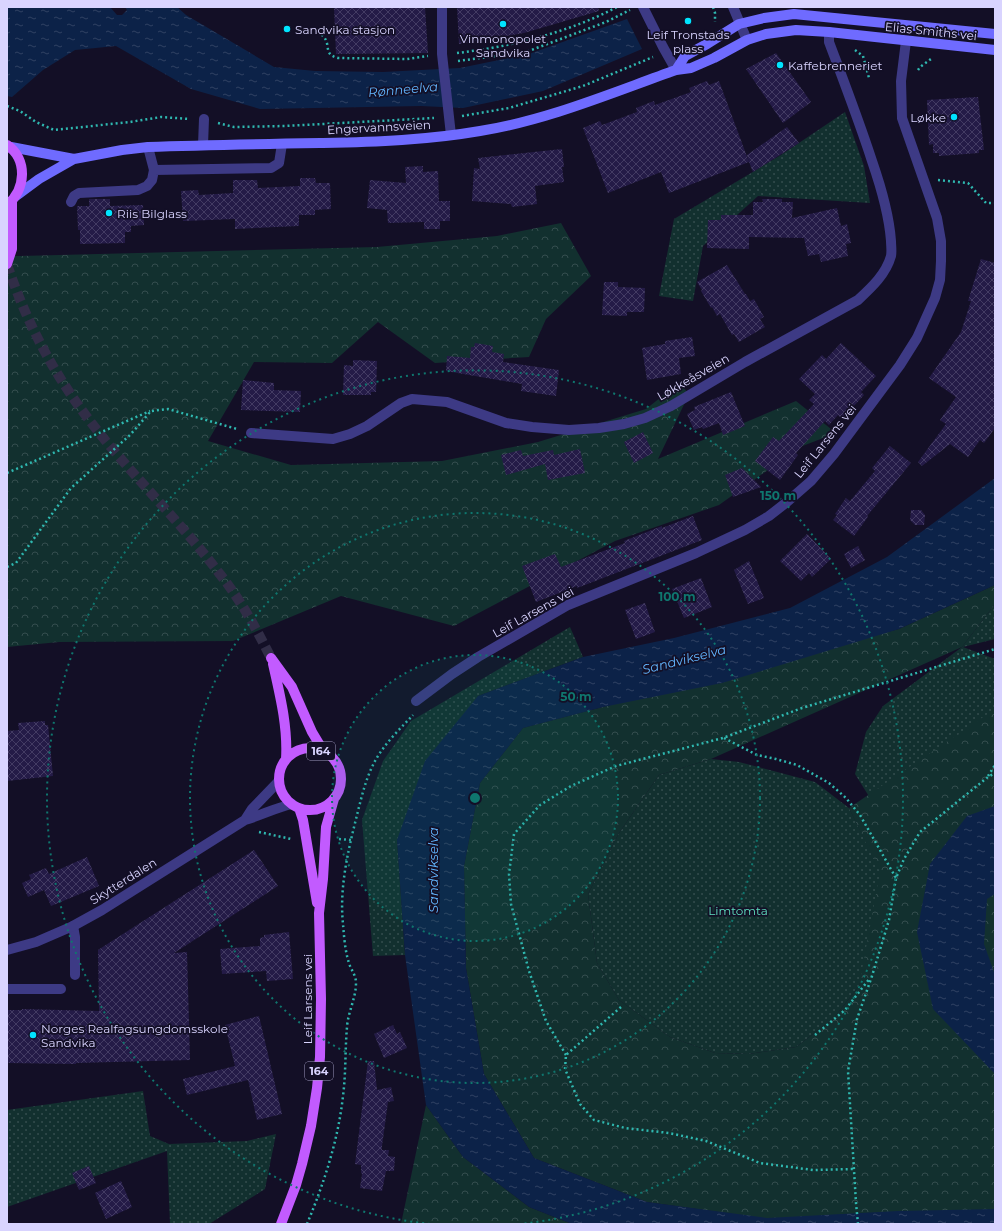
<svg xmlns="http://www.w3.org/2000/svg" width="1002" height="1231" viewBox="0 0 1002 1231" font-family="Montserrat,sans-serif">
<defs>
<pattern id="grass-dots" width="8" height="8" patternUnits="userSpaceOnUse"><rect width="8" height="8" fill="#12302f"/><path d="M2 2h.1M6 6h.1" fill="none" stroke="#344d4e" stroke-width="1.8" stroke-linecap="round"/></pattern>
<pattern id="forest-crowns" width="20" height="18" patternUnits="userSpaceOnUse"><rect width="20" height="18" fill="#12302f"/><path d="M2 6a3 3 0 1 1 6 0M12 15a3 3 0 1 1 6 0" fill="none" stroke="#344d4e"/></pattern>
<pattern id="water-ripples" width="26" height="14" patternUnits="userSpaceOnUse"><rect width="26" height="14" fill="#0c2248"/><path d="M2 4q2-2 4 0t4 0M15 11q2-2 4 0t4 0" fill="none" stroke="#2f4163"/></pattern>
<pattern id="building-cross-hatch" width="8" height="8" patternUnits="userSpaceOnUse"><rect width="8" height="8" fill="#241b47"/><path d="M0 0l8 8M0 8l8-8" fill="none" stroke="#433b63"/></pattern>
</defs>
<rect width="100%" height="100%" fill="#130f26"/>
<path fill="url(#grass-dots)" d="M845,112L864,166L870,203L758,196L703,246L693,301L659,296L674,219L781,155Z
M995,604V639L963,647L995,659V781L900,846L855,774L866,732L883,706L962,647Z
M570,627L583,657L478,696L397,840L405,955L373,956L362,820L383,761L411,721Z
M711,759L739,762L815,782L849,808L881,872L885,899L859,986L833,1019L796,1047L748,1054L715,1053L670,1037L619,1000L597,963L588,894L619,833L659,775Z
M143,1091L150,1136L169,1144L247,1141L276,1134L265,1189L209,1224H170L167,1151L7,1207V1110Z"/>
<path fill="url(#forest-crowns)" d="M561,223L591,276L546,319L529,357L435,363L378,322L332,363L254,362L208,441L291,465L442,461L538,442L646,409L679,383L689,394L658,459L796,401L836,433L800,447L719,505L615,541L454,626L341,596L233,641L59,642L7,647V256H20L377,247L497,236Z
M995,585V604L962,647L711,759L659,775L619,833L588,894L597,963L619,1000L670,1037L715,1053L748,1054L796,1047L833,1019L859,986L880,872L849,808L995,709V1224H752L762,1218L647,1202L534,1158L484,1074L466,968L464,866L480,783L523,728L899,629Z
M426,1105L463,1157L529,1207L572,1224H401Z"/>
<path fill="url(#water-ripples)" d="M7,7H110L117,15H122L127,10L125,7H177L186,15L274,67L315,71L383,72L460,68L529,54L627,19L642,49L543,91L463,108L421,106L260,109L191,89L116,46L75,50L43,70L12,97L7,96Z
M995,478V585L899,629L722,683L603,707L523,728L480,783L464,866L466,968L484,1074L534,1158L647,1202L767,1218L898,1211L995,1209V1224H572L529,1207L463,1157L426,1105L405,955L397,840L425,761L478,696L583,657L674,638L790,608L887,557Z
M995,806V894L987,899L984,944L995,975V1074L933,1009L917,932L930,864L967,816Z"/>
<path fill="url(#building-cross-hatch)" d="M334,7H425L428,53L336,54Z
M457,7H598L599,11L524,33L459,44Z
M776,53L811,102L783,123L746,69Z
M707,81L709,85L719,81L749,162L747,155L787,127L799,143L753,172L749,162L669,193L661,172L608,193L583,128L600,121L602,125L637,112L636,108L654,101L655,105L691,92L689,88Z
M978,97L984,150H979V153L939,156V153H933V144L929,145L927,100Z
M562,149L564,167H562L564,182L535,186L537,204L512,207L511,204L472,201L474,168L480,169L478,158Z
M423,166V172L438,171L439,201H450V221H440V229H424V222L388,223L387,210L367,208L370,180L406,183L405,167Z
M300,178H315L316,183H330L331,209L315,210V215H299V226L235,229V219L183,221L181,191L198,190L199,195L233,193V180H257L258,188L300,186Z
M89,199H110V206L143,205L144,225L131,226V232H125V243L80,244V230H78L77,206H89Z
M762,199H782V202H793L792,218L837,208L841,226L847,224L851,243L846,244L848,256L821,262L819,254L808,256L804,238L749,237V249L707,248L708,220H721V215H753V202H763Z
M981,259L995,263V428L984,443L980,440L968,457L950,444L922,466L918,462L946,424L940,420L956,397L929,378L961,332L971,301H968Z
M727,265L745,294H746L750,301L754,299L764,317L760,319L765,327L739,342L734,334L732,335L720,314L717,316L712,307L711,308L701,291L702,290L697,282Z
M604,282H618V287L645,288L644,312H627V316L602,315Z
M692,337L695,356L679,358L681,374L647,380L642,348L665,344V341Z
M475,343L493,346L492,352L504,354L503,362L559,370L556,396L521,391L522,384L446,371L447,356L470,358L471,347H474Z
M841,343L876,376L861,392L864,395L842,419L838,415L829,425L825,421L796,453L798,455L780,480L755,461L773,437L779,441L814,404L809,400L815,394L799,379L822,355L826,359Z
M353,360L377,361L376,392H371V395H343L344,365L353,366Z
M243,380L274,383V390L301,391L300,412L241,410Z
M731,392L745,426L723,435L719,423L703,429L702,427L694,430L687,414L695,410L694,407Z
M643,432L653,453L634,463L624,442Z
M890,446L911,463L867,516L868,517L854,536L833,520L837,515L835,514L846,498L850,501L875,471L872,468Z
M580,449L585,473L548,480L545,464L506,475L501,455L521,450L523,456L553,450L554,455Z
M742,468L761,487L733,497L725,475Z
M911,510H921L925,515L924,525H915L910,520Z
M693,516L702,540L577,588V586L536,602L522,566L555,554L561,567L625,543L624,541L662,526V528Z
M807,534L831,559L812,577L809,573L801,581L780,561Z
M858,546L865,560L851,568L844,554Z
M749,561L764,598L748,604L734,570Z
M701,578L712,607L684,618L672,589Z
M645,603L655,632L636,639L625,610Z
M45,721V725H48L53,776L7,781V731L19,730L18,723Z
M254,850L278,886L174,953L187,952L190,1060L76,1063V1064L7,1063V1010H22V1009L99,1011L98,950Z
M87,857L99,886L51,906L44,890L28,897L22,883L31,879L29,875L46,868L49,874Z
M289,932L293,979L267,981L266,971L222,974L220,949L260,946V938L264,937V935Z
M259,1016L282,1114L257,1120L248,1080L187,1095L183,1079L235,1066L225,1025Z
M393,1025L397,1034L400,1032L407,1048L384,1058L374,1034Z
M368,1061H374L377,1090L391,1087L394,1101L388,1102L382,1146V1150H389L388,1156L395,1157L394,1171H386L382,1191L360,1188L362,1174L361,1173V1165L355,1164Z
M89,1166L96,1183L79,1190L72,1173Z
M121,1181L132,1207L106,1219L95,1193Z"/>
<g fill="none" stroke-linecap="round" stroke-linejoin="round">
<path stroke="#312d47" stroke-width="10" stroke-dasharray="10 5" stroke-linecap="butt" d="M7,264C24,316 49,365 81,409C123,467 176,516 219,573C240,599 256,628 271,658"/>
<path stroke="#2fb8b0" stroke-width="2.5" stroke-dasharray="2 3" stroke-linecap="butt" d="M713,7L715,13V22
M314,28C317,31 321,34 324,37C331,46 323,54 338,58L407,59L428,56
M855,50L863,56L869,78
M457,53C510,47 570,32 617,7
M458,61L526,52L606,22L630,10
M918,70L920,67L931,59
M7,106L20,111L36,122L54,130L130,122L161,117L190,119
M462,116L509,108L583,86L653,57
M218,123L234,127L285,126L434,118
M938,180L968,183L986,203H995
M7,473L150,411
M7,567L16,563L71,488L130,435L151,411L168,409L237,429
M724,738L757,755L776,759L797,765L829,783L846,798L860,815L896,878
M988,776L995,765
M259,832L291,839
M339,839L351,840
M621,1007L566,1055L565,1069L580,1104L594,1120L625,1128L669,1133L706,1141L760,1163L813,1170L854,1169
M815,1035L845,1010L870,978
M566,1055L546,1021L529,971L511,904L509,874L514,834L540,805L571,786L616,766L723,738L802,708L995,649
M307,1224C324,1183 338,1141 343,1096C346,1073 345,1050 347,1027C348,1012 356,998 356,983C356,975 351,970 349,963C345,951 344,936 343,924C339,886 349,847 358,811C362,795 366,779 373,765C382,746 399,730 413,715
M858,1224L856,1203L848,1071L857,1019L872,976L889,920L896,878L904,859L920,832L988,777L995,773"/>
<path stroke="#3d3a85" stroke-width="10" d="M203,145L204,119
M154,170L271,168L279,163L282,144
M71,202L74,196L79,193L138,190L147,186L152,180L154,170L148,147
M73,926L75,937V975
M7,989H61"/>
<path stroke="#3d3a85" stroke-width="10" d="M442,7V54L451,135
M643,7L663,47L676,70
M733,7L747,40
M251,433L333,439L350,434L367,426L401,403L412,399L447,402L506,423L532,427L569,430L599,428L624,424L645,418L671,406L745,362L858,300C872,287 886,274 891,256C892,251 891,246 891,241C889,213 881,187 872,161C859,121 844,82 829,42V32
M416,701L452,674L478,657L568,605L696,553L745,530L769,516L787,502L811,481L834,454L900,365L917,338L935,298L940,280L941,261V241L937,218L902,118L901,81L906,41
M245,820L252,809L279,781
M7,950L36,942L73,926L102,910L245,820C262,815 275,808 292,804"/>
<path stroke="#6f6bff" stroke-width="10" d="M676,70L685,56L707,44L739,24L764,18L794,14L995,34
M11,147L74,159
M16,196L39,179L74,159L122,150L148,147C206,145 265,144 323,143C376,142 428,140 480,131C548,120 611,93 676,70L691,68L714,58L747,40L766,34L796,30L829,32L995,50"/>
<path stroke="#c25bff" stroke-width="10" d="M7,145C28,159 26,190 7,205
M7,264L12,249V201
M271,658L292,687L312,732L324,752
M273,664C280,695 288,727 286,759
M279 779a31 31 0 1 1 62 0a31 31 0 1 1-62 0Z
M299,808L303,820L317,903
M281,1224L296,1185L302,1164L311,1126L317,1088L320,1057L321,999L319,913L323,879L326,827L334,799"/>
</g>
<circle cx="475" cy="798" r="143" fill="#0f766e" fill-opacity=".12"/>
<g fill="none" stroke="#0f766e" stroke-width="2" stroke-dasharray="2 4">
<circle cx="475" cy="798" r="143"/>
<circle cx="475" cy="798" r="285"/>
<path d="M430 1224A428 428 0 1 1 520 1224"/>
</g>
<g fill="#00e5ff" stroke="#130f26" stroke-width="1.5">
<circle cx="688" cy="21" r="4"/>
<circle cx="503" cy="24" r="4"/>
<circle cx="287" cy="29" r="4"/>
<circle cx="780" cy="65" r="4"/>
<circle cx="954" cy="117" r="4"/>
<circle cx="109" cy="213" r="4"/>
<circle cx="33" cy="1035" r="4"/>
</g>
<g text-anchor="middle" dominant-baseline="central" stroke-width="3.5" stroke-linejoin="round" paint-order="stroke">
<g fill="#130f26" stroke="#9e99be" stroke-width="1">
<rect x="307" y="742" width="28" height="18" rx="3"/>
<rect x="305" y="1062" width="28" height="18" rx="3"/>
</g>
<g font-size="11" font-weight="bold" fill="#d9d4ff">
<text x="321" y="751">164</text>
<text x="319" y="1071">164</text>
</g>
<g font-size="12" fill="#d9d4ff" stroke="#130f26" text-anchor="start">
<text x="295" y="29">Sandvika stasjon</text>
<text x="688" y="34" text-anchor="middle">Leif Tronstads<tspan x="688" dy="14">plass</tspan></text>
<text x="503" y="38" text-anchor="middle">Vinmonopolet<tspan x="503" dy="14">Sandvika</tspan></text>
<text x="788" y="65">Kaffebrenneriet</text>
<text x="946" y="117" text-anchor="end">Løkke</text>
<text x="117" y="213">Riis Bilglass</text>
<text x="41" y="1028">Norges Realfagsungdomsskole<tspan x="41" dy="14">Sandvika</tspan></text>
</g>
<g font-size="12" fill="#d9d4ff" stroke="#130f26">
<text transform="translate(931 31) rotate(6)">Elias Smiths vei</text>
<text transform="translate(379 127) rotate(-3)">Engervannsveien</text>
<text transform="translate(693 377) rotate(-30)">Løkkeåsveien</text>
<text transform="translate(825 441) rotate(-51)">Leif Larsens vei</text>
<text transform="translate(533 612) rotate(-29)">Leif Larsens vei</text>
<text transform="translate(123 881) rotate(-32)">Skytterdalen</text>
<text transform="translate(307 999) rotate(-90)">Leif Larsens vei</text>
</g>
<g font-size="12" fill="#5fe0c0" stroke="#130f26">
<text x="738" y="910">Limtomta</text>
</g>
<g font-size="13" font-style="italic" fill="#62b6ff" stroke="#130f26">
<text transform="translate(403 89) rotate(-5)">Rønneelva</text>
<text transform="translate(684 659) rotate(-14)">Sandvikselva</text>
<text transform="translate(433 870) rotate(-90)">Sandvikselva</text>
</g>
</g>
<circle cx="475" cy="798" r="6" fill="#0f766e" stroke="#130f26" stroke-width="2"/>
<g font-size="12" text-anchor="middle" font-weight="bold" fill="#0f766e" stroke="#130f26" stroke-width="3.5" stroke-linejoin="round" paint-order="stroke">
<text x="778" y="500">150 m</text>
<text x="677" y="601">100 m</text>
<text x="576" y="701">50 m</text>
</g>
<rect width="1002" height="1231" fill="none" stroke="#d9d4ff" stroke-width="16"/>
</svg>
